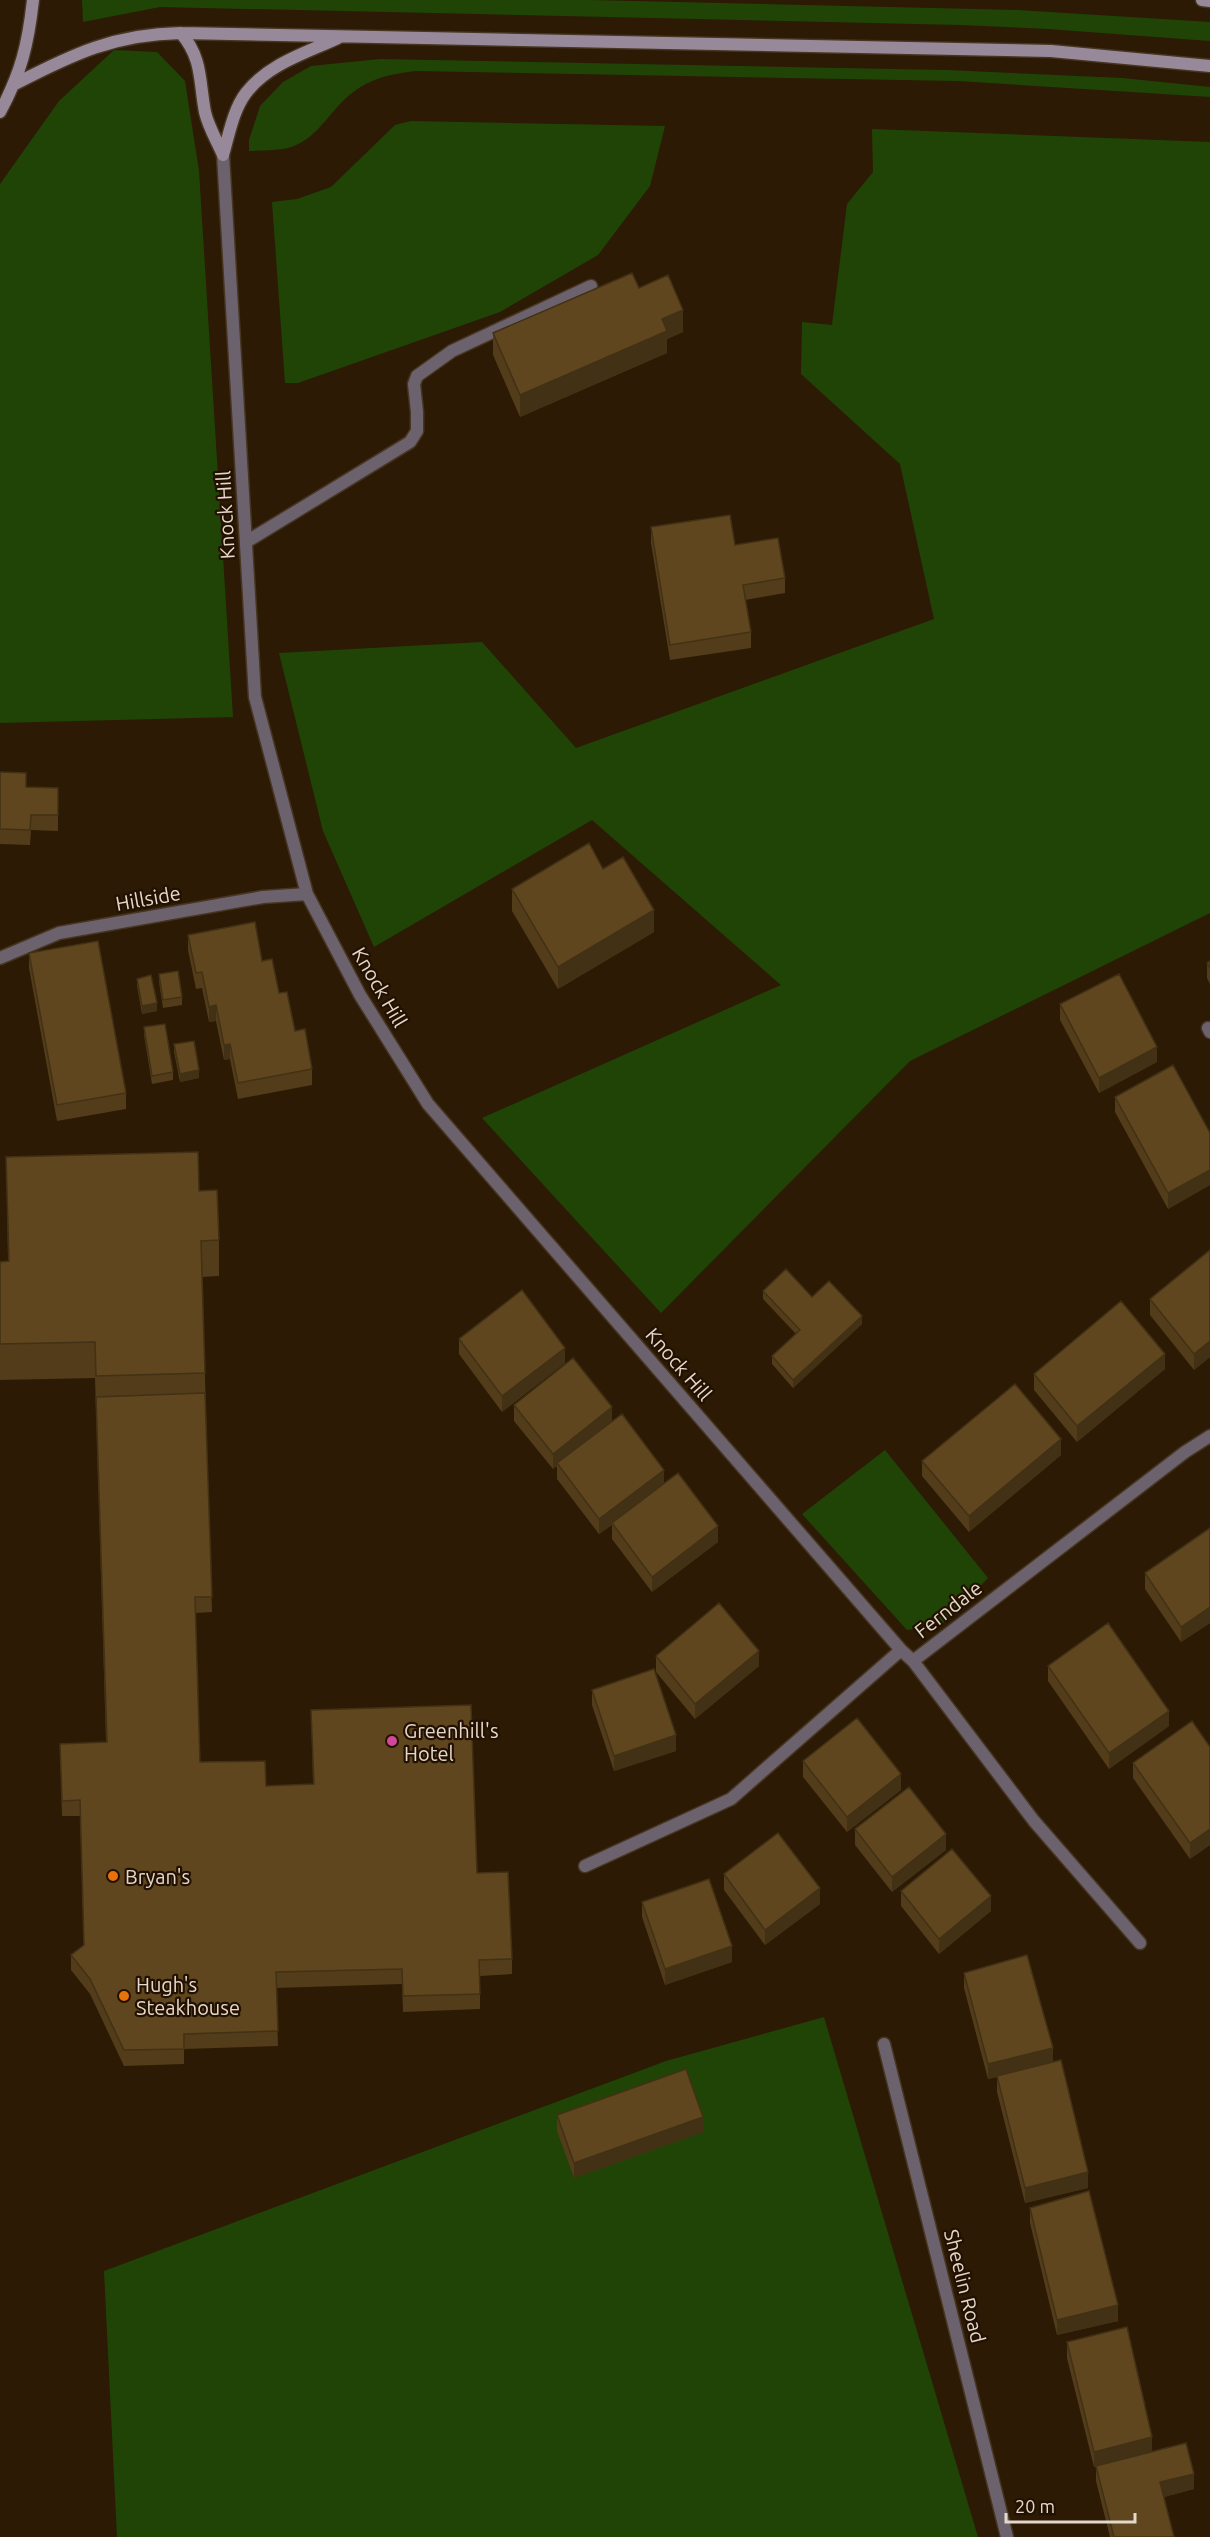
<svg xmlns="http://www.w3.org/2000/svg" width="1210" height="2537" viewBox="0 0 1210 2537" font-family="Ubuntu,sans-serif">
<rect width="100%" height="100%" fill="#2c1a05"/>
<path fill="#204406" d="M82,0H590L1017,10L1210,22V41L1048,29L961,25L160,7L83,22Z
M114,50L157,52L185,81L199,171L233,717L0,723V184L59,101Z
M380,59L947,70L1122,78L1210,87V97L958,81L416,71C384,75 363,80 340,104C325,120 313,140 291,147C279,151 262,150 249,151V140L260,106L283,82L311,66Z
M411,121L665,126L650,186L598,255L500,312L298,383H285L272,202L297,199L331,187L395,125Z
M872,129L1210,142V913L910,1061L661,1313L482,1118L781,985L592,820L374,947L323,831L279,653L482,642L576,748L934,619L900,464L801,374L802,322L832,325L847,204L873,172Z
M885,1450L988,1578L941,1625L907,1630L802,1514Z
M824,2017L978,2537H117L104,2271L666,2061Z"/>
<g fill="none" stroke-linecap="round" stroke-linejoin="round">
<defs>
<path id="street" d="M223,155L255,697L307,894L360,995L428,1104L901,1650L913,1661L1034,1821L1140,1943
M246,542L410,442L417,431V412L414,384L417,376L452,351L591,286
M0,958L59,933L263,897L307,894
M1208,1028L1210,1032
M913,1661L1185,1452L1210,1436
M585,1866L731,1799L901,1650
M884,2044L1007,2537"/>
<path id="secondary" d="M1202,0L1210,1
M181,33C203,59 199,81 205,112C208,126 217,141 223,155
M15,84C73,54 115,34 181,33L1051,51L1210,66
M0,112C21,73 28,45 33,0
M223,155C229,135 233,110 246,93C268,64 306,53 338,38"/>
</defs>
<use href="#street" stroke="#463521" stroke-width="15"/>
<use href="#secondary" stroke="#463521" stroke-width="15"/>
<use href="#street" stroke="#6b626d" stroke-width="12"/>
<use href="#secondary" stroke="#97899a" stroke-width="12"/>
</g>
<path fill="#523c1a" d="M639,288L683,332L667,339V353L520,417L493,355V333Z
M651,527L785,578V593L745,600L751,632V648L670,660L651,543Z
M0,772L26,787L58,788V831L31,830L30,845L0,844Z
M603,869L654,932L558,989L512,911V889Z
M188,935L262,961L279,993L312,1069V1085L238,1099L230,1059L224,1060L216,1021L209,1022L202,988L196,989L188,950Z
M29,953L126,1093V1109L57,1121L29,968Z
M1210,961V984L1207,978V963Z
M159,974L182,997V1005L163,1008L159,982Z
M137,979L157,1011L142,1014L137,986Z
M1060,1004L1157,1062L1099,1093L1060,1020Z
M144,1027L173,1072V1080L152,1084L144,1035Z
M174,1044L199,1078L180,1082L174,1052Z
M1115,1097L1210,1133V1185L1168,1209L1115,1112Z
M6,1157L199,1191L219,1240V1276L202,1277L212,1612L195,1613L200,1762L266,1786L313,1784L311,1710L477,1873L512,1959V1974L480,1976V2009L403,2012L402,1984L276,1988L278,2046L184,2049V2064L124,2066L90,1994L71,1970V1955L84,1946L80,1816H62L60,1744L106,1742L95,1378L0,1380V1262L8,1261Z
M1210,1250V1357L1194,1370L1150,1315V1299Z
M763,1291L812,1297L862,1324L793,1388L772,1364V1356L796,1334L763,1299Z
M459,1339L565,1363L502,1412L459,1354Z
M1165,1369L1077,1442L1034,1390V1374Z
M514,1405L612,1422L664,1484L718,1542L652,1592L612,1539V1525L599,1534L557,1479V1466L553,1469L514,1421Z
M1061,1455L969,1532L922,1476V1461Z
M1210,1528V1623L1181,1642L1145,1589V1573Z
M656,1656L759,1666L695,1719L656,1672Z
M1048,1666L1169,1726L1109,1769L1048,1681Z
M592,1690L676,1751L614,1771L592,1705Z
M1210,1747V1845L1190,1859L1133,1778V1763Z
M803,1761L901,1790L847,1832L803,1777Z
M855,1829L946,1850L892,1892L855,1845Z
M724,1874L820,1904L765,1945L724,1890Z
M901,1891L991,1911L939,1954L901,1906Z
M642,1902L732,1962L665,1985L642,1917Z
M964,1973L1053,2063L1088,2188L1025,2203L997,2092V2077L988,2079L964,1988Z
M557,2115L703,2132L574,2178L557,2131Z
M1030,2208L1118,2321L1057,2335L1030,2223Z
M1067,2342L1152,2452L1194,2489L1164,2497L1174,2537H1110L1096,2481V2467H1094L1067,2358Z"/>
<path fill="#423115" d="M683,310V332L667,339V353L520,417V395L662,319Z
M654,910V932L558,989V967Z
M157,1003V1011L142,1014V1006Z
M216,1005V1021L209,1022V1007Z
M230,1044V1059L224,1060V1045Z
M1157,1047V1062L1099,1093V1078Z
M199,1070V1078L180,1082V1074Z
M1210,1170V1185L1168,1209V1193Z
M862,1316V1324L793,1388V1380Z
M1210,1341V1357L1194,1370V1354Z
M565,1348V1363L502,1412V1396Z
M1165,1354V1369L1077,1442V1426Z
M612,1407V1422L557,1463V1466L553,1469V1454Z
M1061,1439V1455L969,1532V1516Z
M664,1470V1485L599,1534V1519Z
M718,1526V1542L652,1592V1577Z
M1210,1607V1623L1181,1642V1627Z
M759,1651V1666L695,1719V1704Z
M1169,1711V1726L1109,1769V1753Z
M676,1735V1751L614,1771V1756Z
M901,1774V1790L847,1832V1817Z
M1210,1829V1845L1190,1859V1843Z
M946,1834V1850L892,1892V1877Z
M820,1888V1904L765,1945V1930Z
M991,1896V1911L939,1954V1939Z
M732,1946V1962L665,1985V1969Z
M1053,2048V2063L988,2079V2064Z
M703,2117V2132L574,2178V2163Z
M1088,2172V2188L1025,2203V2188Z
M1118,2305V2321L1057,2335V2320Z
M1152,2437V2453L1094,2467V2452Z
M1194,2474V2489L1160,2498V2482Z"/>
<path fill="#5f461e" stroke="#423115" stroke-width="1.5" d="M632,273L639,288L668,275L683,310L662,319L667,331L520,395L493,333Z
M730,515L735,545L778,538L785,578L743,585L751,632L670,645L651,527Z
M0,772L26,773V787L58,788V815H31L30,830L0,829Z
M589,843L603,869L623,857L654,910L558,967L512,889Z
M255,922L262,961L272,959L279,993L287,992L295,1031L305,1029L312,1069L238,1083L230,1044L224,1045L216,1005L209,1007L202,972L196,973L188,935Z
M98,941L126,1093L57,1105L29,953Z
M1210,961V968L1207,963Z
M178,971L182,997L163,1000L159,974Z
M1119,974L1157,1047L1099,1078L1060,1004Z
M151,975L157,1003L142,1006L137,979Z
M165,1024L173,1072L152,1076L144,1027Z
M194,1041L199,1070L180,1074L174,1044Z
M1173,1065L1210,1133V1170L1168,1193L1115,1097Z
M198,1152L199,1191L217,1190L219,1240L201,1241L205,1373L96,1376L95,1342L0,1344V1262L9,1261L6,1157Z
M1210,1250V1341L1194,1354L1150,1299Z
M786,1269L812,1297L829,1281L862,1316L793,1380L772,1356L800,1330L763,1291Z
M522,1290L565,1348L502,1396L459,1339Z
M1121,1301L1165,1354L1077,1426L1034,1374Z
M573,1358L612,1407L553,1454L514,1405Z
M1015,1384L1061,1439L969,1516L922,1461Z
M205,1393L212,1597H195L200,1762L265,1761L266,1786L314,1784L311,1710L471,1705L477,1873L508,1872L512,1959L479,1960L480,1994L403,1996L402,1969L276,1972L278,2031L184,2034V2049L124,2050L90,1979L71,1955L84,1945L80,1800L62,1801L60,1744L107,1742L96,1397Z
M622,1414L664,1470L599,1519L557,1463Z
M678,1473L718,1526L652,1577L612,1523Z
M1210,1528V1607L1181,1627L1145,1573Z
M719,1603L759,1651L695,1704L656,1656Z
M1108,1623L1169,1711L1109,1753L1048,1666Z
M654,1669L676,1735L614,1756L592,1690Z
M857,1718L901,1774L847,1817L803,1761Z
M1192,1721L1210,1747V1829L1190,1843L1133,1763Z
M909,1787L946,1834L892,1877L855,1829Z
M778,1833L820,1888L765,1930L724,1874Z
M952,1849L991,1896L939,1939L901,1891Z
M709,1879L732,1946L665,1969L642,1902Z
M1027,1955L1053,2048L988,2064L964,1973Z
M1061,2060L1088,2172L1025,2188L997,2076Z
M686,2069L703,2117L574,2163L557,2115Z
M1089,2191L1118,2305L1057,2320L1030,2208Z
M1127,2327L1152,2437L1094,2452L1067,2342Z
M1186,2443L1194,2474L1160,2482L1174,2537H1114L1096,2466Z"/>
<circle fill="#d1479c" stroke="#210" stroke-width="2" cx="392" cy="1741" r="6"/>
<g fill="#e8710a" stroke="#210" stroke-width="2">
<circle cx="113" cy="1876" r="6"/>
<circle cx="124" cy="1996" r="6"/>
</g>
<g text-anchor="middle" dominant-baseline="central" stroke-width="4.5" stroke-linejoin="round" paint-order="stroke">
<g font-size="20" fill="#e4d8cb" stroke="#210">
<text transform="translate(225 515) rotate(-93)">Knock Hill</text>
<text transform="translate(148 898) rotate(-10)">Hillside</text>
<text transform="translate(380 987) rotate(60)">Knock Hill</text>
<text transform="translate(679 1364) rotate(49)">Knock Hill</text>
<text transform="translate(948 1609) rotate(-38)">Ferndale</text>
<text transform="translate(965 2286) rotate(76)">Sheelin Road</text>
</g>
<g font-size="20" fill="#e4d8cb" stroke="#210" text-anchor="start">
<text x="404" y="1730">Greenhill's<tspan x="404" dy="23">Hotel</tspan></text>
<text x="125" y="1876">Bryan's</text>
<text x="136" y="1984">Hugh's<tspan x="136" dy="23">Steakhouse</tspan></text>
</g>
</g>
<path d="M1006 2513v9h129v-9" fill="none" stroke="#e4d8cb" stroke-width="3"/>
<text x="1015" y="2513" font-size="18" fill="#e4d8cb" stroke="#221100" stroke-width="4.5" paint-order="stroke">20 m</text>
</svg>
